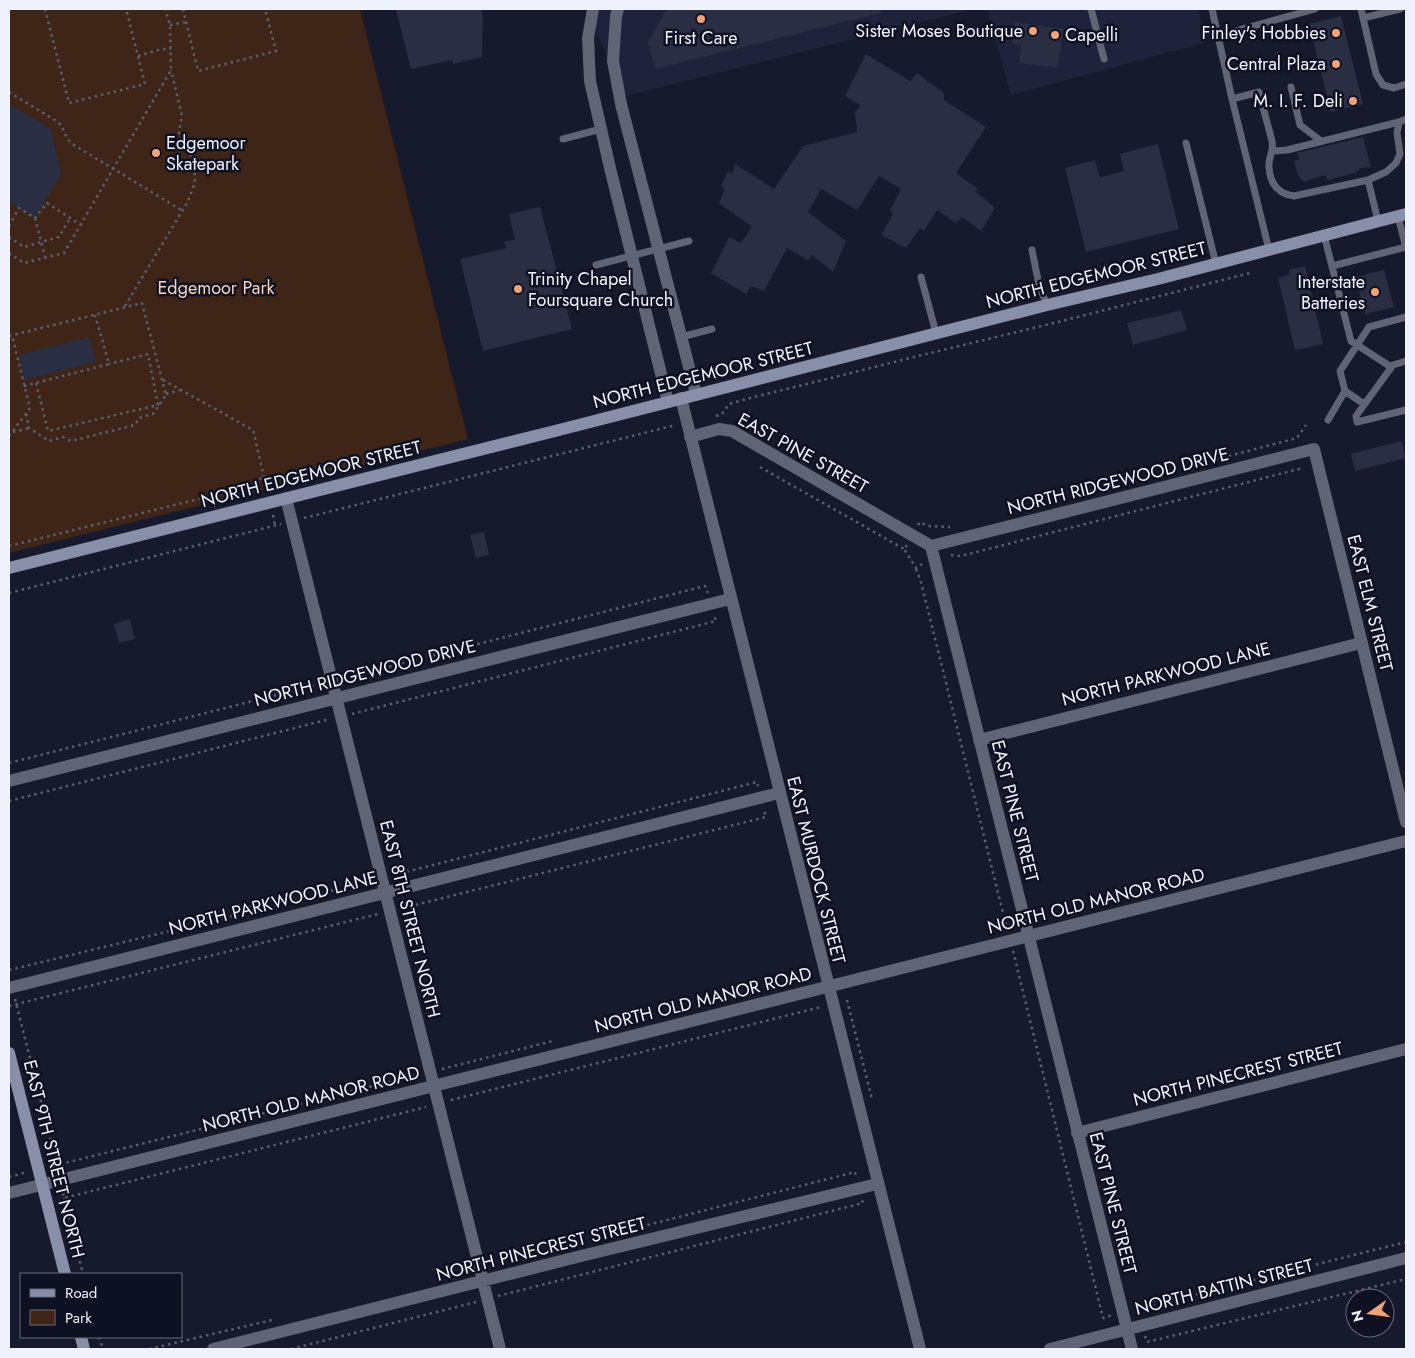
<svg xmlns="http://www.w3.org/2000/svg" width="1415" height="1358" viewBox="0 0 1415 1358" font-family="Jost,sans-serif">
<rect width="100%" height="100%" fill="#161a2c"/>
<path fill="#1e233b" d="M586,9H974L625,96Z
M987,9H1198L1207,42L1011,95Z"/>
<path fill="#3f2518" d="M9,9H360L468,439L9,553Z"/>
<path fill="#2a2e42" d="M396,9H482L483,17L482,57L453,64L452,60L411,69Z
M670,9H881V13L655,69L648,42L666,10Z
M1341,16L1363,104L1331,112L1309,24Z
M1015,22L1063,29L1058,68L1019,63L1021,45L1012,44Z
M866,54L910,81L917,73L944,93V100L986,127L956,173L978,189L975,191L995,208L981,231L962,217L956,223L937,210L924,231L920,228L906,248L881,235L893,214L890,210L901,189L879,176L857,210L821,189L808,212L846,241L833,272L812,255L808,260L787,248L764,291L751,286L746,294L711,273L729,237L741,243L752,227L719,203L725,189L721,186L728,171L732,174L735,164L774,189L803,146L857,132L855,112L861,106L845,96Z
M9,104L51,129L61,174L35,218L9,202Z
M1363,137L1371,167L1360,168L1358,172L1328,180L1325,175L1304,182L1298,176L1294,161L1299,159L1297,153Z
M1158,144L1179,229L1086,252L1065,168L1095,160L1100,177L1124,171L1120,154Z
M540,207L572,329L483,351L460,259L506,248L504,242L515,239L509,214Z
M1305,266L1323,344L1295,350L1278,278L1290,274L1289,270Z
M1384,270L1394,307L1365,314L1355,277Z
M1181,310L1187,330L1133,345L1127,323L1152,317V318Z
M89,337L96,362L24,380L19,355Z
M1401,441L1406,458L1355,471L1351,454Z
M484,532L489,555L476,558L470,535Z
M130,619L135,639L119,643L114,624Z"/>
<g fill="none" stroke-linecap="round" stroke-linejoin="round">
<path stroke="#5c5f6f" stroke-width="2.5" stroke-dasharray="2.5 4" stroke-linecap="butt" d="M45,9L69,103L145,84L126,9
M183,9L198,71L276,51L265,9
M170,25L186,22
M138,56L162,49H171
M9,92L58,122C65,129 64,138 74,145L183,211
M35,218L45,257
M9,226L19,208L35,218L47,203L81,225
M9,237L24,247L59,237L70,218
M9,253L24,263L64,253L171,70L170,25L165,9
M125,306L187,203L195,183L194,163L189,152L183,145L179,138V131L182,116L171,70
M9,336L142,303L166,395L153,414L139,418L135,425L71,441L63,437L49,441L29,428L26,413
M163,380L253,430L267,490
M36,383L48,431L158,405L148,354L109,364
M24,386L109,364L95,315
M166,394L180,390
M716,416L722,414L729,404L754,397L831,378L914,357L1058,322L1250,273
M13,432L29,428
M9,436L30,408L12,335
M1191,466L1297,438L1306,425
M760,467L904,549
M273,515L275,525
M304,518L676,425
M918,525L920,522L928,526L950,527
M907,545L904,549L916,568L922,564
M9,546L239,489L264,477
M951,555L961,556L1303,468
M916,569L921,582L1007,929
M9,593L281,524
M345,678L705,586L708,593
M352,714L716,621L714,615
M9,763L320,684
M9,801L330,719
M394,875L757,782L758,786
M403,908L766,817L764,810
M1013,951L1103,1318L1112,1315
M9,970L269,907L369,881
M15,999L57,1165L49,1167
M847,1000L872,1099
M9,1006L378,914
M442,1069L553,1041
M451,1100L821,1007
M58,1168L57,1165L417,1075
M9,1177L27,1172
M63,1193L64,1198L426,1107
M64,1198L83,1274
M616,1233L855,1172L856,1177
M498,1296L863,1203L862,1200
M1139,1314L1138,1309L1406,1242
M1145,1336L1147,1342L1406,1279
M99,1337L103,1349
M149,1349L272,1320
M291,1349L476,1302"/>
<path stroke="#606475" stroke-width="7" d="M1091,9L1104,59
M1212,9L1232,99L1269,250
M1361,9L1376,74L1383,85L1394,88L1406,84
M1363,18L1400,9
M1217,36L1315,9
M1291,87L1300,125L1321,141
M1232,99L1259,92C1263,108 1268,125 1272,141C1274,152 1268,158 1269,167C1270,184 1278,194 1294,196L1368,180L1378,221
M563,139L601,129
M1186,143L1216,264
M1273,151L1287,150L1399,122
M1368,180L1386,172L1396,163L1400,154L1397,133L1399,122L1406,119
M1398,216L1406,248
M1324,235L1351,341L1391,367
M1032,250L1039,285L1047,305
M596,265L689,241
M1332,266L1406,247
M921,277L936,333
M681,337L712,329
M1406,361L1393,365L1356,416L1357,422L1406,410
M1345,391L1364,404
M1328,420L1345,391L1340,371L1369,327L1406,317"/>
<path stroke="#606475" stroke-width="12" d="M593,9L588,38L590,81L610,168L668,402
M618,9L616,16L613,61L621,104L696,394
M681,398L920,1349
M690,437L719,429L732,431L931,546L1132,1349
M286,498L500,1349
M931,546L1314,449L1406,822
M979,740L1361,643
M9,781L730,599
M9,988L779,793
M1077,1133L1406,1049
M9,1193L1406,841
M213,1349L577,1257L877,1184
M1050,1349L1406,1258"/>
<path stroke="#878fa9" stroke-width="12" d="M9,568L559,430L1047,305L1158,279L1406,214
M9,1053L65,1274
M81,1337L84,1349"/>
</g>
<g fill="#f0a279" stroke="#0d1122" stroke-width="2">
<circle cx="701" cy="19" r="5"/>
<circle cx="1033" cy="31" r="5"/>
<circle cx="1336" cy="33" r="5"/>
<circle cx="1055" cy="35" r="5"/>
<circle cx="1336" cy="64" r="5"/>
<circle cx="1353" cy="101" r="5"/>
<circle cx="156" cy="153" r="5"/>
<circle cx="518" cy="289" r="5"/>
<circle cx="1375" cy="292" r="5"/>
</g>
<g text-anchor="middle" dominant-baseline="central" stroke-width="5" stroke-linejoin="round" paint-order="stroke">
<g font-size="18" fill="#f0f3fd" stroke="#0d1122" text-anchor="end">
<text x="1023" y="31">Sister Moses Boutique</text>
<text x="1326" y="33">Finley's Hobbies</text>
<text x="1065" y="35" text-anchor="start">Capelli</text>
<text x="701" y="38" text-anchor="middle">First Care</text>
<text x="1326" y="64">Central Plaza</text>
<text x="1343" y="101">M. I. F. Deli</text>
<text x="166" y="143" text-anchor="start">Edgemoor<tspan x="166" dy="21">Skatepark</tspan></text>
<text x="528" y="279" text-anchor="start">Trinity Chapel<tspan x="528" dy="21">Foursquare Church</tspan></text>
<text x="1365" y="282">Interstate<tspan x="1365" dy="21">Batteries</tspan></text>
</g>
<g font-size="18" fill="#f0f3fd" stroke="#0d1122">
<text transform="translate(1096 275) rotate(-14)">NORTH EDGEMOOR STREET</text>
<text transform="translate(703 375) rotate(-14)">NORTH EDGEMOOR STREET</text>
<text transform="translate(803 453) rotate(29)">EAST PINE STREET</text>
<text transform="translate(311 474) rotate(-14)">NORTH EDGEMOOR STREET</text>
<text transform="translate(1118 481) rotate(-14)">NORTH RIDGEWOOD DRIVE</text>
<text transform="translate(1370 603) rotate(76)">EAST ELM STREET</text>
<text transform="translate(365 673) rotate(-14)">NORTH RIDGEWOOD DRIVE</text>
<text transform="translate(1166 674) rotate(-14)">NORTH PARKWOOD LANE</text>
<text transform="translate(1015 811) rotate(76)">EAST PINE STREET</text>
<text transform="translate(816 870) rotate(76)">EAST MURDOCK STREET</text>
<text transform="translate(1096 901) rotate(-14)">NORTH OLD MANOR ROAD</text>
<text transform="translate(273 903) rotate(-14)">NORTH PARKWOOD LANE</text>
<text transform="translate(410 919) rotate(76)">EAST 8TH STREET NORTH</text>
<text transform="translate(703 1000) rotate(-14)">NORTH OLD MANOR ROAD</text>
<text transform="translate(1238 1074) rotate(-14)">NORTH PINECREST STREET</text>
<text transform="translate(311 1099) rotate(-14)">NORTH OLD MANOR ROAD</text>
<text transform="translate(54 1159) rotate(76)">EAST 9TH STREET NORTH</text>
<text transform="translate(1113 1203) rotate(76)">EAST PINE STREET</text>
<text transform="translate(541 1249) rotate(-14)">NORTH PINECREST STREET</text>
<text transform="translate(1224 1287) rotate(-14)">NORTH BATTIN STREET</text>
</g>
<g font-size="18" fill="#fad1bd" stroke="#0d1122">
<text x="216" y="288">Edgemoor Park</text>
</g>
</g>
<rect width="1415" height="1358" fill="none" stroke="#f0f3fd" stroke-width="20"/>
<rect x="20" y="1273" width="162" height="65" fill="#0d1122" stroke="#686b7a"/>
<rect x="30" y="1289" width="25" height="8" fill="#878fa9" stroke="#686b7a"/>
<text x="65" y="1298" font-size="15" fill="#f0f3fd">Road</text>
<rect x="30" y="1310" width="25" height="15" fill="#3f2518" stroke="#686b7a"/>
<text x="65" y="1323" font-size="15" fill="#f0f3fd">Park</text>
<g transform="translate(1370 1313) rotate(256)"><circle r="24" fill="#0d1122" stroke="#686b7a"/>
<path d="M0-4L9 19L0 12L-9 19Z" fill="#f0a279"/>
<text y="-8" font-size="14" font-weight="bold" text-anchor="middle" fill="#f0f3fd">N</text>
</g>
</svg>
